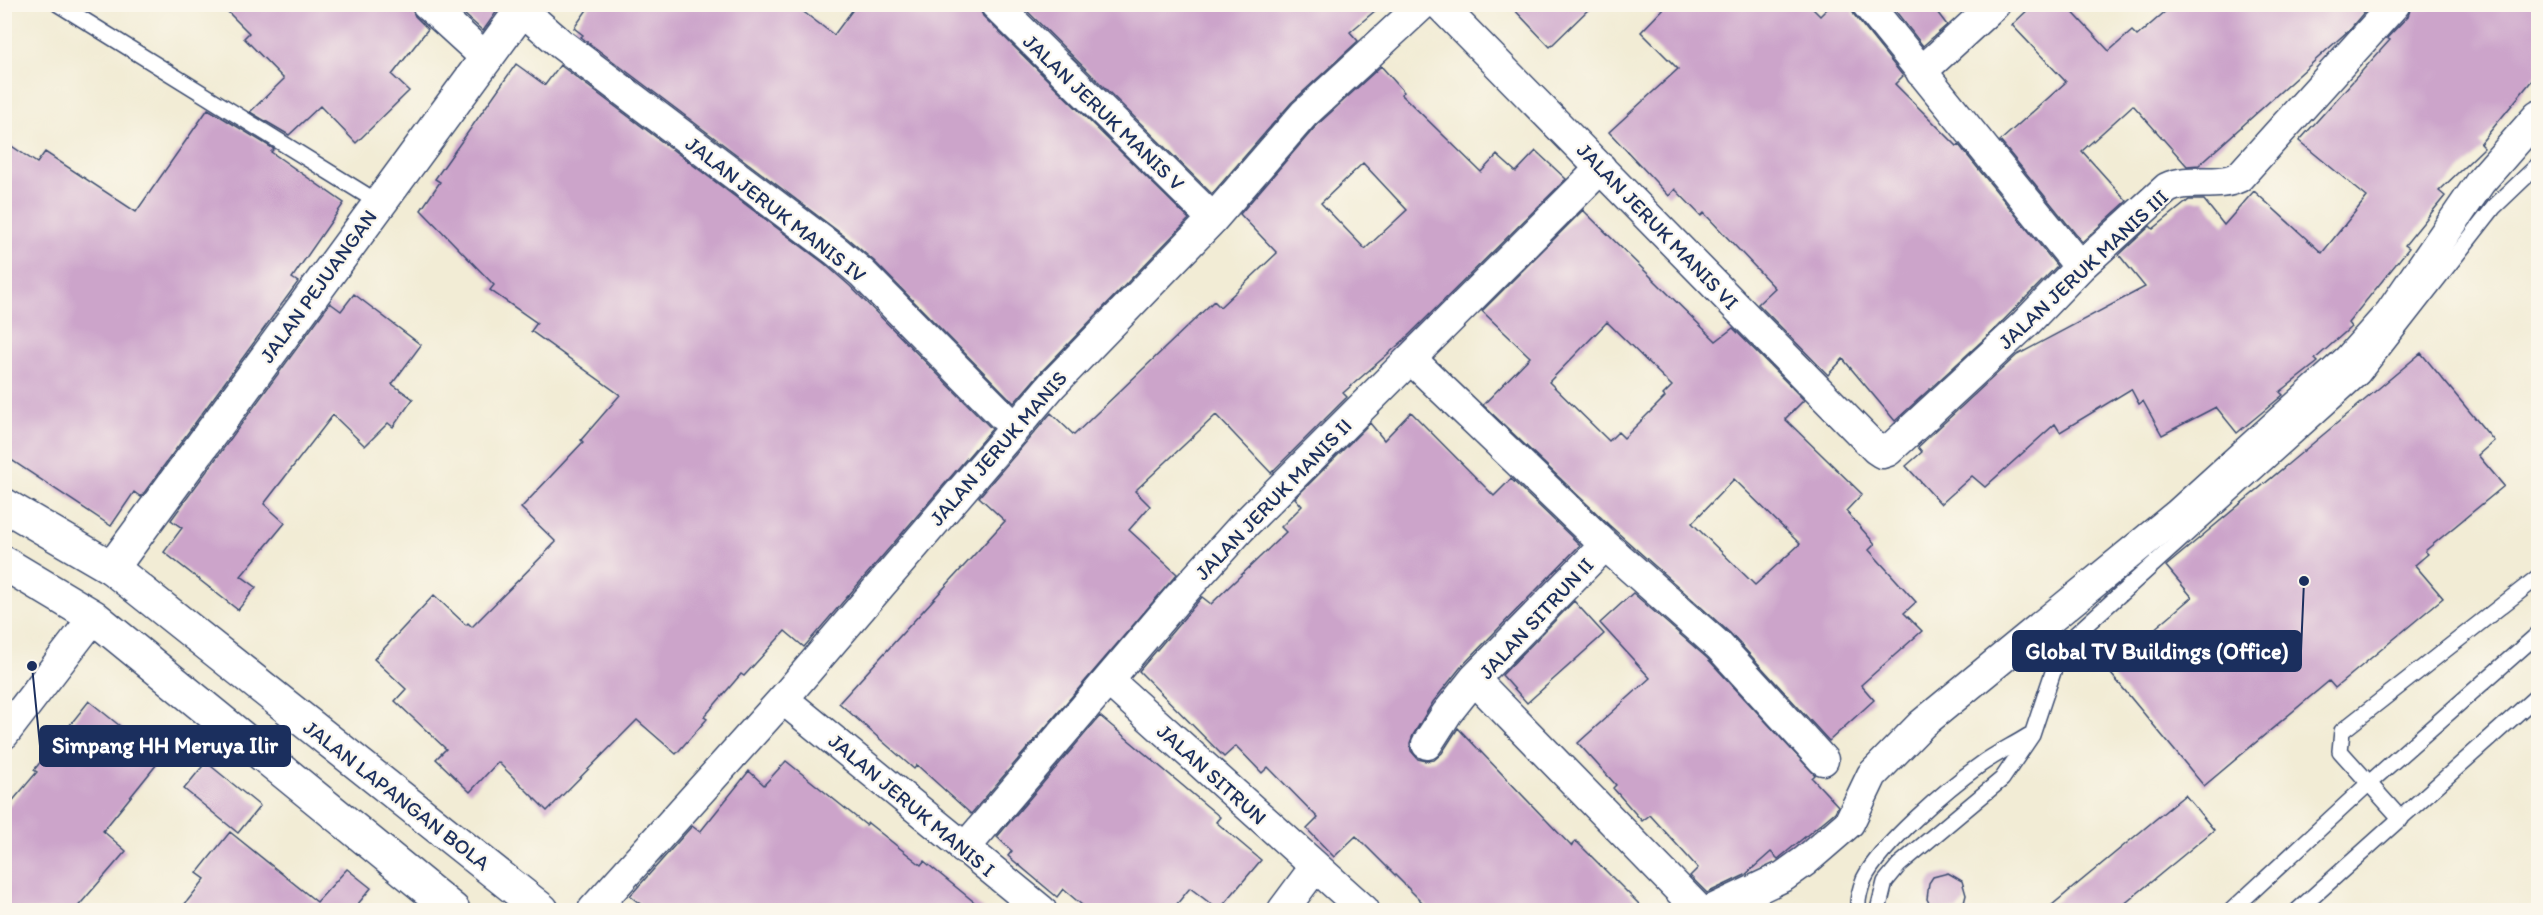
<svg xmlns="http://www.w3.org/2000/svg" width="2543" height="915" viewBox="0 0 2543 915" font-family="Itim,sans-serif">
<rect width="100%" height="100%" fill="#fbf7ec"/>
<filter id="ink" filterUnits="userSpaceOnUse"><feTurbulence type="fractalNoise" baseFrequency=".0167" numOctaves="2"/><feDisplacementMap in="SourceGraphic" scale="12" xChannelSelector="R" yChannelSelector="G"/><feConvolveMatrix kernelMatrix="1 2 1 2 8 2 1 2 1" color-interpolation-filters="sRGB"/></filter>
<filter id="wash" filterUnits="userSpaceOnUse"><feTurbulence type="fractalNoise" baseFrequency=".008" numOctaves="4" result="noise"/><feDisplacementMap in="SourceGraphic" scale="24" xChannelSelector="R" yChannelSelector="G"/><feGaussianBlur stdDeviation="1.35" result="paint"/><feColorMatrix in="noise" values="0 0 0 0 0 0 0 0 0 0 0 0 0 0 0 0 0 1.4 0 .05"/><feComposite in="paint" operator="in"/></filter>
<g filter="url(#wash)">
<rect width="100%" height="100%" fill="#f2ecd5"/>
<g id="blocks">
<path fill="#cca4ca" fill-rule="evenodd" d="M220,4H410L415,16L428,29L392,75L409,91L356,143L320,106L289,135L250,112L284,79L244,38L249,33Z
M453,4H502L483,31Z
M591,4H793L834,35L857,4H978L983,16L1189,219L1040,373L1014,403L874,261L847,238L581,37L583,35L574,28Z
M1020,4H1383L1350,32L1358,41L1291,103L1212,194Z
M1509,4H1594L1550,47Z
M1668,4H1808L1820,16L1832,4H1850L1854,15L1903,76L1895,84L1957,146L1959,145L2057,266L1994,330L1895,421L1843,359L1828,375L1758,304L1775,288L1704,213L1701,216L1675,189L1669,196L1609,132L1678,69L1641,32Z
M1890,4H1931L1947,25L1923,46Z
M2034,4H2065L2109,51L2132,31L2137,36L2174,4H2371L2349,30L2199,165L2187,166L2133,105L2082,151L2127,201L2082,242L2000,141L2066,82L2012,25Z
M2412,4H2538V73L2480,144L2484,148L2439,191L2445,196L2405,245L2409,248L2348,323L2351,327L2315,359L2318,362L2280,392L2283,395L2237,433L2216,407L2162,435L2143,401L2139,404L2131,389L2060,432L2055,424L1985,487L1972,476L1941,504L1906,466L1922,452L1918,447L2017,355L2145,287L2119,255L2150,226L2153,229L2189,200H2204L2224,225L2254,191L2322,253L2367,197L2299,141L2390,40L2387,38L2408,16Z
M516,64L545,85L560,65L825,264L850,286L992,429L804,647L785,631L744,676L741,674L704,717L707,719L676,754L637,720L547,811L498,762L470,792L436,759L446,749L395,701L406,689L374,659L434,595L466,625L468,623L472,627L556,542L521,508L583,442L581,440L620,395L531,331L537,323L490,290L494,285L421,210L440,182L435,179Z
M1381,66L1404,92L1401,94L1481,172L1497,155L1516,172L1536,151L1566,179L1404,340L1343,393L1347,397L1271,473L1216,415L1135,491L1150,506L1129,530L1177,574L971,814L917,765L914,769L839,703L1005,521L979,497L1051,413L1074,435L1214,301L1220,307L1277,253L1240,214L1316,126ZM1363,163L1407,210L1365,249L1321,203Z
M208,109L274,149L271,152L344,203L292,278L298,282L141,497L134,492L111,526L4,455V141L37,163L45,152L136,212Z
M1583,210L1716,341L1733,328L1804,400L1785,419L1862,494L1846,511L1875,544L1869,550L1916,602L1904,613L1922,631L1861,685L1874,700L1829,741L1730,633L1609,525L1483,405L1530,357L1482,311ZM1607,322L1672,386L1663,395L1665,397L1624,438L1618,432L1609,441L1549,382ZM1734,479L1800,544L1755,585L1692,523Z
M354,294L421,345L392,384L413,399L393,427L388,423L365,446L333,415L264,504L285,523L241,576L256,587L238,610L164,552L182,528L171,520L330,303L341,311Z
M2421,353L2494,441L2478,455L2504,486L2425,551L2428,554L2415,565L2443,598L2335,688L2329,681L2204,786L2107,669L2192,597L2166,566Z
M1411,412L1494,496L1511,479L1580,545L1460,668L1433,702L1413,735L1410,743L1411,751L1418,759L1426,761L1434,760L1442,753L1458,728L1571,846L1576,841L1645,910H1430L1356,836L1334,857L1307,829L1318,818L1268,767L1262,773L1236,746L1224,757L1139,671L1202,597L1211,604L1286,532L1281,527L1302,506L1295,498L1370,423L1384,440Z
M1633,593L1707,658L1815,775L1812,778L1838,806L1835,812L1778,859L1771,852L1745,875L1707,893L1690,876L1698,868L1650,815L1642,821L1613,788L1616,785L1578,743L1650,678L1600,623Z
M1574,601L1604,634L1527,703L1502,675Z
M89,701L161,759L103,831L126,851L75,910H4V811L37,772L34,770Z
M1100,716L1220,817L1216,822L1261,860L1219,910L1190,888L1172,910H1088L1063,889L1057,897L1008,856L1012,851L997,837Z
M786,761L866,825L868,823L921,865L924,861L984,910H648L630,896L692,826L700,832L749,771L764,785Z
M206,762L260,806L238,833L184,789Z
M2185,795L2214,830L2117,910H2046Z
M230,832L317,902L347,869L371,888L353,910H180L205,879L197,873Z
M1948,873L1962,881L1966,895L1964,903L1957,910H1933L1927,899L1929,883L1933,877Z"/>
</g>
</g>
<g filter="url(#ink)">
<use href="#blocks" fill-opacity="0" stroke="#3b4b70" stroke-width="1.5"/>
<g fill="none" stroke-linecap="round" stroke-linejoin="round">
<defs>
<path id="lane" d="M58,4L379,203
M2401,819L2340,751L2342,731L2538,577
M1858,910C1857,900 1860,889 1864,879C1880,846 1949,787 1980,765C1995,754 2012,746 2028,736
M1878,910L1885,882L1899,865L2002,779L2032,735L2056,663L2076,634L2362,376L2494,207L2538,165
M2232,910L2368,784L2538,634
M2298,910L2538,695"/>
<path id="street" d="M427,4L486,58
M995,4L1213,219
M1439,4L1876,449L1882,453L1888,451L2025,324L2080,267L2167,188C2190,177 2216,188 2239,177L2395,4
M1867,4L2080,267
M522,10L561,44L836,251L862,273L1014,427
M1921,72L1995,4
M1411,359L1605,545L1474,679L1696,907L1697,910
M1605,545L1719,646L1823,760
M1108,680L1364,910
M783,699L1041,910
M4,734L94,617
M1427,744L1447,713L1474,679
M964,849L1178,598L1241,528L1601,168
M593,910L783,699L1052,385L1213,219L1304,114L1423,4
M1283,910L1315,867
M1712,910L1784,876L1805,861L1849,823L1872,775L1922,724L2178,514L2349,359L2390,313L2481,181L2538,116"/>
<path id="secondary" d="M112,568L526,4"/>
<path id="primary" d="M4,505L112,568L542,910
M4,563L94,617L453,910"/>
</defs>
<use href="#lane" stroke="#3b4b70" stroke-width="18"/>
<use href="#street" stroke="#3b4b70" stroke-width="33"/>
<use href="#secondary" stroke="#3b4b70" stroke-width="36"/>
<use href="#primary" stroke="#3b4b70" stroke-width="36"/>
<use href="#lane" stroke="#fff" stroke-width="15"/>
<use href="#street" stroke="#fff" stroke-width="30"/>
<use href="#secondary" stroke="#fff" stroke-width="33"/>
<use href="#primary" stroke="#fff" stroke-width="33"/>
</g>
</g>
<g text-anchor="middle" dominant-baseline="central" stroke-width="4.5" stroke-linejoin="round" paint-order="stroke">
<g font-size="21" fill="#1b2f5e" stroke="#fbf7ec">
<text transform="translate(1104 112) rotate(44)">JALAN JERUK MANIS V</text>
<text transform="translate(776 209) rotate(38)">JALAN JERUK MANIS IV</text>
<text transform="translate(1658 226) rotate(46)">JALAN JERUK MANIS VI</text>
<text transform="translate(2083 269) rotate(-43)">JALAN JERUK MANIS III</text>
<text transform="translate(318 286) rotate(-54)">JALAN PEJUANGAN</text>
<text transform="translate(998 448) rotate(-49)">JALAN JERUK MANIS</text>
<text transform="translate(1273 499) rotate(-46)">JALAN JERUK MANIS II</text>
<text transform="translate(1536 618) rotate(-47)">JALAN SITRUN II</text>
<text transform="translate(1212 774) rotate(42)">JALAN SITRUN</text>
<text transform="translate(397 795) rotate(38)">JALAN LAPANGAN BOLA</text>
<text transform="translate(912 805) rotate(40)">JALAN JERUK MANIS I</text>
</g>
</g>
<path fill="none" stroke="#1b2f5e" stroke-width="2" d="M2304 581L2301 651M32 666L40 746"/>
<g fill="#1b2f5e" stroke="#fbf7ec" stroke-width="2">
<circle cx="2304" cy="581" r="6"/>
<circle cx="32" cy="666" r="6"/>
</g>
<g fill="#1b2f5e" stroke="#1b2f5e" stroke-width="2">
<rect x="2013" y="631" width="288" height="40" rx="6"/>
<rect x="40" y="726" width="250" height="40" rx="6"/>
</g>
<g font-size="22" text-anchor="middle" font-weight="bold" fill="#fff">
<text x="2157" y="659">Global TV Buildings (Office)</text>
<text x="165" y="753">Simpang HH Meruya Ilir</text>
</g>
<rect width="2543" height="915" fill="none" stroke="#fbf7ec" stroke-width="24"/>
</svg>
